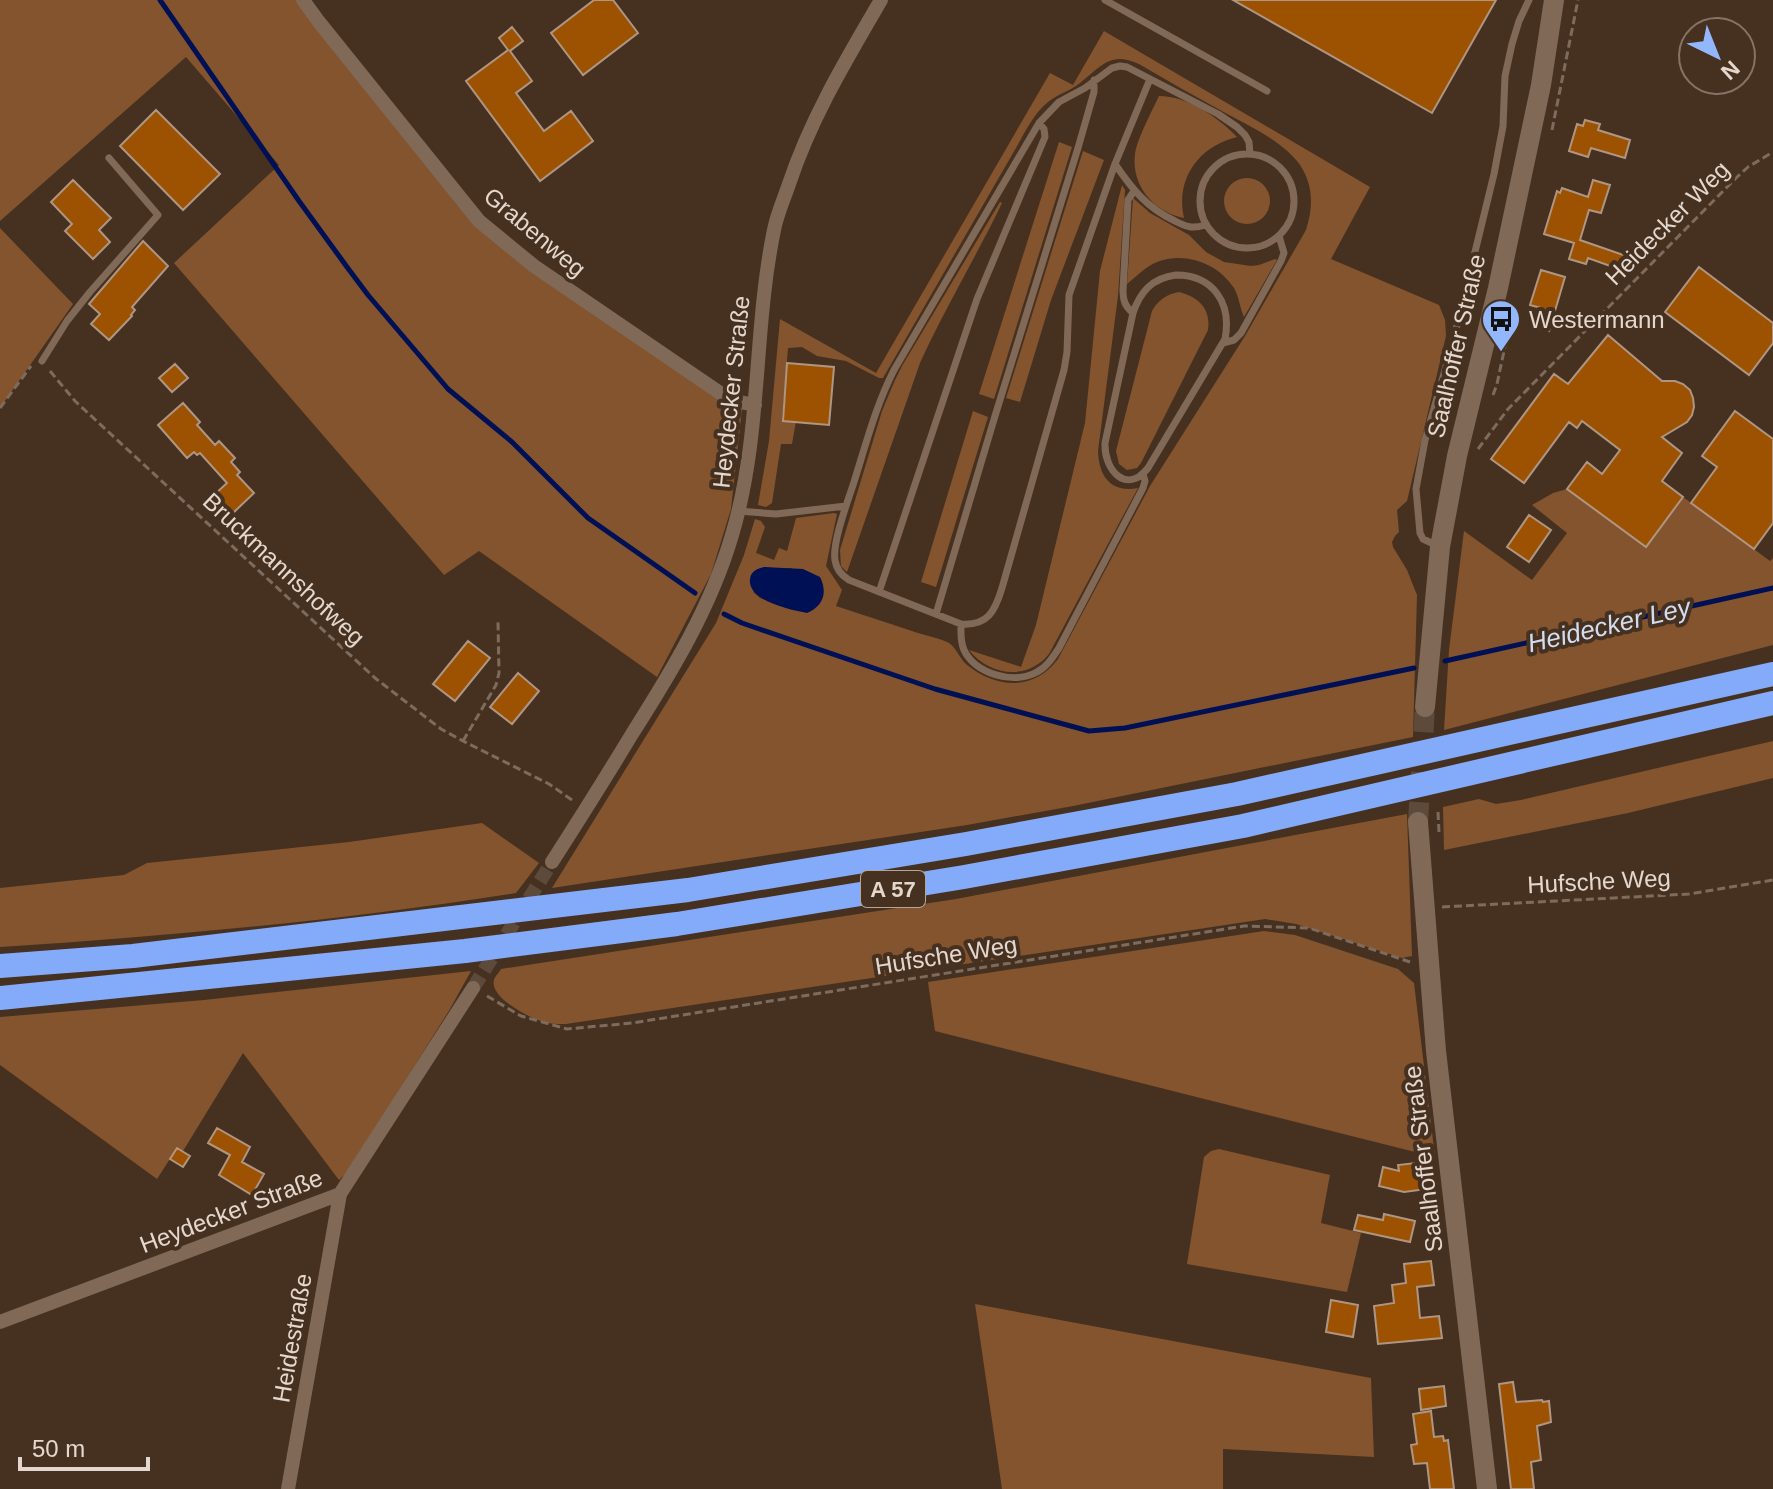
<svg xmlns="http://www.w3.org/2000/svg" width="1773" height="1489" viewBox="0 0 1773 1489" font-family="Helvetica,sans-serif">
<rect width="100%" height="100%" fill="#463121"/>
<path fill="#83542e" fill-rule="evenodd" d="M0,0H303L445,180L534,266L743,400L731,509L711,574L657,677L479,551L444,575L174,263L279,165L186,57L0,221Z
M1104,31L1370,187L1331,259L1439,305L1445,320L1446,336L1407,501L1397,510L1399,532L1395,536L1392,542L1393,547L1407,570L1417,595L1413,737L1073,806L967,825L552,888L716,623L744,555L755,519L761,521L765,527L756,553L774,560L779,548L787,551L796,518L834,513L837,514L826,566L842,590L836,606C861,614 887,623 912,631C923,635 936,637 947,642C956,646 959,658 967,665C997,689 1034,691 1058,659L1150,486L1245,336L1306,230C1313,208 1314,186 1300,165C1284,141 1245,124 1220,110C1193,95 1166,80 1139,64C1110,51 1102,66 1080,83C1070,91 1058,94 1048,102C1034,113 1025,132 1016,148L883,378H879L846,361L817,356L802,347L788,348L782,421H796L792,444H781L772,503L766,507L758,505L769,441L780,319L876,373L1050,73L1073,85ZM764,567L780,569L792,568L793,610L760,598L753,592Z
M1159,96C1187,96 1218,117 1237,137C1199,146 1175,179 1184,218C1154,212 1131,186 1135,154C1137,139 1152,111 1159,96Z
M1059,142L1072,147L994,399L979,394Z
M1083,151L1104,160L1051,300L1020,402L1006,398Z
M1224 201a23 23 0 1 1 46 0a23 23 0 1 1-46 0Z
M1122,185L1125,190L1118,296L1098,451C1099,477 1111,493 1138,488L1049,654C1027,681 990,676 969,650L1021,667L1036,625L1085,423L1100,271Z
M1133,198L1150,213L1189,235L1206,252L1224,262L1251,266L1259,265L1275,259L1277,260L1244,317C1240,308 1239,297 1234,288C1218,263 1184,251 1157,262C1145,267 1136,277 1127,284Z
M1000,202L1002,203C976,257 945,308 920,363L847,572L841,566L840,550L882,411L895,380L902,366Z
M0,228L73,304L0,408Z
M1179,292C1199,297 1211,309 1208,330L1141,463L1137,468L1127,470L1119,464L1116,451L1152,311C1158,300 1167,294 1179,292Z
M973,411L988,417L936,587L921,582Z
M1567,489L1646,547L1683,497L1770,561L1773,558V645L1444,730L1449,650L1464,531L1532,580L1567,533L1532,505L1553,493Z
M1773,741V778L1628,813L1444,850L1443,807L1479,799L1496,804L1521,800Z
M1407,814L1412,956L1402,958L1296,924L1265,919L566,1024C560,1024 553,1024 547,1023C533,1020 489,998 494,980C495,976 499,973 501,969L956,899Z
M482,823L539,863L516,893C345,920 172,936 0,947V888L124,875L147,863L349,842Z
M1264,931L1295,935L1398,969L1414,983L1435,1157L935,1031L928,982Z
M471,971L450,1009L350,1169L339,1180L243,1053L183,1151L177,1148L157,1179L0,1065V1017L204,1000Z
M1219,1149L1330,1175L1321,1223L1361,1233L1347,1292L1187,1264L1204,1157L1211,1151Z
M975,1304L1371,1378L1374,1457L1223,1449V1489H1002Z"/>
<path fill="#001055" d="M764,567L803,569L820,577C828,593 823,606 807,613C791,610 747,601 750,579C751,571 757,569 764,567Z"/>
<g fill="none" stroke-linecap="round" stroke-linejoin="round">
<path stroke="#001055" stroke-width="5" d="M160,0L299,201L347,267L368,295L448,389L512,442L588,518L695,593
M724,614L742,623L935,689L1089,731L1125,728L1414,668
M1445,661L1773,588"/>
</g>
<path fill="#9c5200" stroke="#af9683" stroke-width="2" d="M594,0H613L638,33L583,75L551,33Z
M1233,0H1496L1432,113Z
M512,27L523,41L510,51L532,81L516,93L544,131L571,111L593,141L540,181L466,81L508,50L499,38Z
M156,110L220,174L183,210L120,146Z
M1585,120L1600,124L1598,130L1630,140L1625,158L1591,148L1588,157L1569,151L1577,124L1583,126Z
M73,180L111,218L99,230L110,242L93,259L65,231L72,224L51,202Z
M1593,180L1610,185L1601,213L1589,210L1580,240L1632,258L1627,272L1588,258L1586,264L1569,259L1574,243L1544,234L1557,191L1560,193L1562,188L1588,197Z
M143,241L168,266L132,307L135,310L131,315L132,316L109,340L91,324L100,314L89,304Z
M1699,267L1773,323V343L1749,375L1665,312Z
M1541,270L1565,277L1549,331L1536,328L1541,308L1530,305Z
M1608,335L1662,381H1675L1683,384L1690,390L1693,398L1694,407L1692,415L1687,422L1662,437L1682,453L1662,481L1683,497L1646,547L1567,489L1587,462L1602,474L1620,450L1582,421L1577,428L1569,422L1524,483L1491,459L1554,374L1568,384Z
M787,363L834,367L829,425L783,421Z
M175,364L188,378L172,392L159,378Z
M183,403L200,422L197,425L215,445L219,441L235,458L231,462L240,472L237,475L254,493L232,514L214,495L227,483L200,453L197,455L194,452L187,458L158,425Z
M1735,411L1773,439V523L1754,549L1691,503L1717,467L1702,456Z
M1529,515L1551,530L1529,562L1507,547Z
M468,641L490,658L455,701L433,684Z
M518,673L539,691L512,724L490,707Z
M217,1128L250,1147L242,1162L264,1174L252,1195L219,1175L230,1155L208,1143Z
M177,1148L190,1156L183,1167L170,1159Z
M1424,1162L1427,1189L1404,1192L1379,1186L1383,1167L1399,1171L1398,1165Z
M1384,1214L1415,1221L1410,1242L1354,1230L1358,1215L1383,1220Z
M1431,1261L1434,1285L1417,1287L1420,1318L1439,1316L1442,1338L1378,1344L1374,1306L1394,1303L1392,1285L1406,1283L1404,1264Z
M1331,1300L1358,1305L1353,1337L1326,1332Z
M1513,1382L1516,1402L1542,1400L1543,1402L1549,1401L1551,1422L1537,1426L1541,1460L1531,1462L1534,1489H1511L1499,1384Z
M1444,1386L1446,1406L1421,1410L1419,1389Z
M1431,1411L1434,1437L1443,1436L1444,1441L1448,1440L1454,1489H1430L1427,1463L1414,1464L1411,1445L1417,1444L1413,1414Z"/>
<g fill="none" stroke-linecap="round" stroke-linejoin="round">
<path stroke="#5e4a3b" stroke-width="14" stroke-dasharray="14 7" stroke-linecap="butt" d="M473,988L552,862"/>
<path stroke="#5e4a3b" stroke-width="20" stroke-dasharray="20 10" stroke-linecap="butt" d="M1418,822L1425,707"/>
<path stroke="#7d6b5d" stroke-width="3" stroke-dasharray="8 4" stroke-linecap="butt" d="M1552,130L1578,0
M50,371L75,401L375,678L441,729L463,741L549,784L572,800
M1493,395L1497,384L1508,332
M0,408L31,366
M1478,449L1508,409L1737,177L1748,167L1773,152
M463,741L496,685L499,673L498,622
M1438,812L1439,832
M1442,907L1689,894L1773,880
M487,996L521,1016L567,1029L632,1023L1244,926L1309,928L1410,962"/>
<path stroke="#816958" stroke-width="7" d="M1105,0L1267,91
M1150,79L1115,164L1069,295L1067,352L1064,370L1002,588C995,611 988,626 961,624L849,580C841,575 836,569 835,560C832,542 848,501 854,482C866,444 876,405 894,370L1039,123L1059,102L1085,88L1112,68L1120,66L1127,67L1218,114L1237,127L1245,135L1249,142L1250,154
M1200 201a47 47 0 1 1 94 0a47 47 0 1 1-94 0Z
M1115,164C1132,189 1147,208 1175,221C1186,227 1193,229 1205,225
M1176,275C1213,275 1232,303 1225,339L1148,468C1127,495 1104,471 1105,443L1133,313C1140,292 1152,278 1176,275Z
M1133,313C1125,306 1123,301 1123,290L1128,200L1134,191
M1223,343L1234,340L1241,333L1281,261L1284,253L1279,236
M42,361L67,321L90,292L158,215L109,158
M738,511L776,514L846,506
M1438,546L1423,539L1420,533L1416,489L1425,440L1453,342L1494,174L1503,126L1505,76L1512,44L1519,21L1529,0
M879,592L977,299L1045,137L1044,129L1039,123
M936,614L995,416L1078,148L1094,92V80
M961,624C961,633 960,641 964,650C975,674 1014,685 1037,672C1047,667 1053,657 1059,648L1143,488L1145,481L1143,474"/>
<path stroke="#816958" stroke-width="14" d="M303,0L319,22L479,221L534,266L723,395L735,401L755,405
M552,862C579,820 606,777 632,734C672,671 711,607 732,535C762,435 753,331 774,230C777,214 784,199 789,184C811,118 846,60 881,0
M0,1322L340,1194L473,988
M288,1489L340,1194"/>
<path stroke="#816958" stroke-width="20" d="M1425,707L1440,547L1457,456L1498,288L1541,85L1554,0
M1418,822L1436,1051L1487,1489"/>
<path stroke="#84abfa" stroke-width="24" d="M0,966L133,956L688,890L966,844L1237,794L1773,674
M0,998L465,951L677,924L964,877L1243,826L1773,703"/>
</g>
<defs>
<symbol id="bus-pin" viewBox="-11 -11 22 30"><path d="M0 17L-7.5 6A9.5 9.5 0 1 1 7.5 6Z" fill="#93b7fd" stroke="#463121"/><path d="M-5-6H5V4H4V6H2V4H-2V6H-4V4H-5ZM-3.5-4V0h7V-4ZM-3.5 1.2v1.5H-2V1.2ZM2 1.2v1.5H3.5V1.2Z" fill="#111"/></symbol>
</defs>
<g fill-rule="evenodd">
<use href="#bus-pin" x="1479" y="297" width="44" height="60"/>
</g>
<g text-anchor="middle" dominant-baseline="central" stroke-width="8" stroke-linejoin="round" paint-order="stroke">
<rect fill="#463121" stroke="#b5a599" stroke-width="2" x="861" y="871" width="64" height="36" rx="6"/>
<g font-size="22" font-weight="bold" fill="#e4d7cd">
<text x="893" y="889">A 57</text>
</g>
<g font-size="24" fill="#e4d7cd" stroke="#463121">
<text transform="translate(1667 223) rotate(-45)">Heidecker Weg</text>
<text transform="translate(535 232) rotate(40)">Grabenweg</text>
<text transform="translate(1456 346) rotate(-77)">Saalhoffer Straße</text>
<text transform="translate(731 392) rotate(-84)">Heydecker Straße</text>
<text transform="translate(284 569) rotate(43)">Bruckmannshofweg</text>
<text transform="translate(1599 881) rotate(-3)">Hufsche Weg</text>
<text transform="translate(946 955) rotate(-9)">Hufsche Weg</text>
<text transform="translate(1423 1159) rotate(-97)">Saalhoffer Straße</text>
<text transform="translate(231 1211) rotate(-21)">Heydecker Straße</text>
<text transform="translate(292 1338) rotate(-80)">Heidestraße</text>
</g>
<g font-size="24" fill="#e4d7cd" stroke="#463121" text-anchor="start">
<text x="1529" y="319">Westermann</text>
</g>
<g font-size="26" font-style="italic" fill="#d2ddf2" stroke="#463121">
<text transform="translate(1609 625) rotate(-13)">Heidecker Ley</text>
</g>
</g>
<g transform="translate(1717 56) rotate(137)"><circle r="38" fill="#463121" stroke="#857366" stroke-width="2"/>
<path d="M0-6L14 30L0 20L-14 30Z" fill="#93b7fd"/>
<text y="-12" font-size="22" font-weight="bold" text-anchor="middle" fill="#e4d7cd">N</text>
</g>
<path d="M20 1457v12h128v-12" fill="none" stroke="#e4d7cd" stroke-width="4"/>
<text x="32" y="1457" font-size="24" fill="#e4d7cd" stroke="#463121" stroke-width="6" paint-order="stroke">50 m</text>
</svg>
